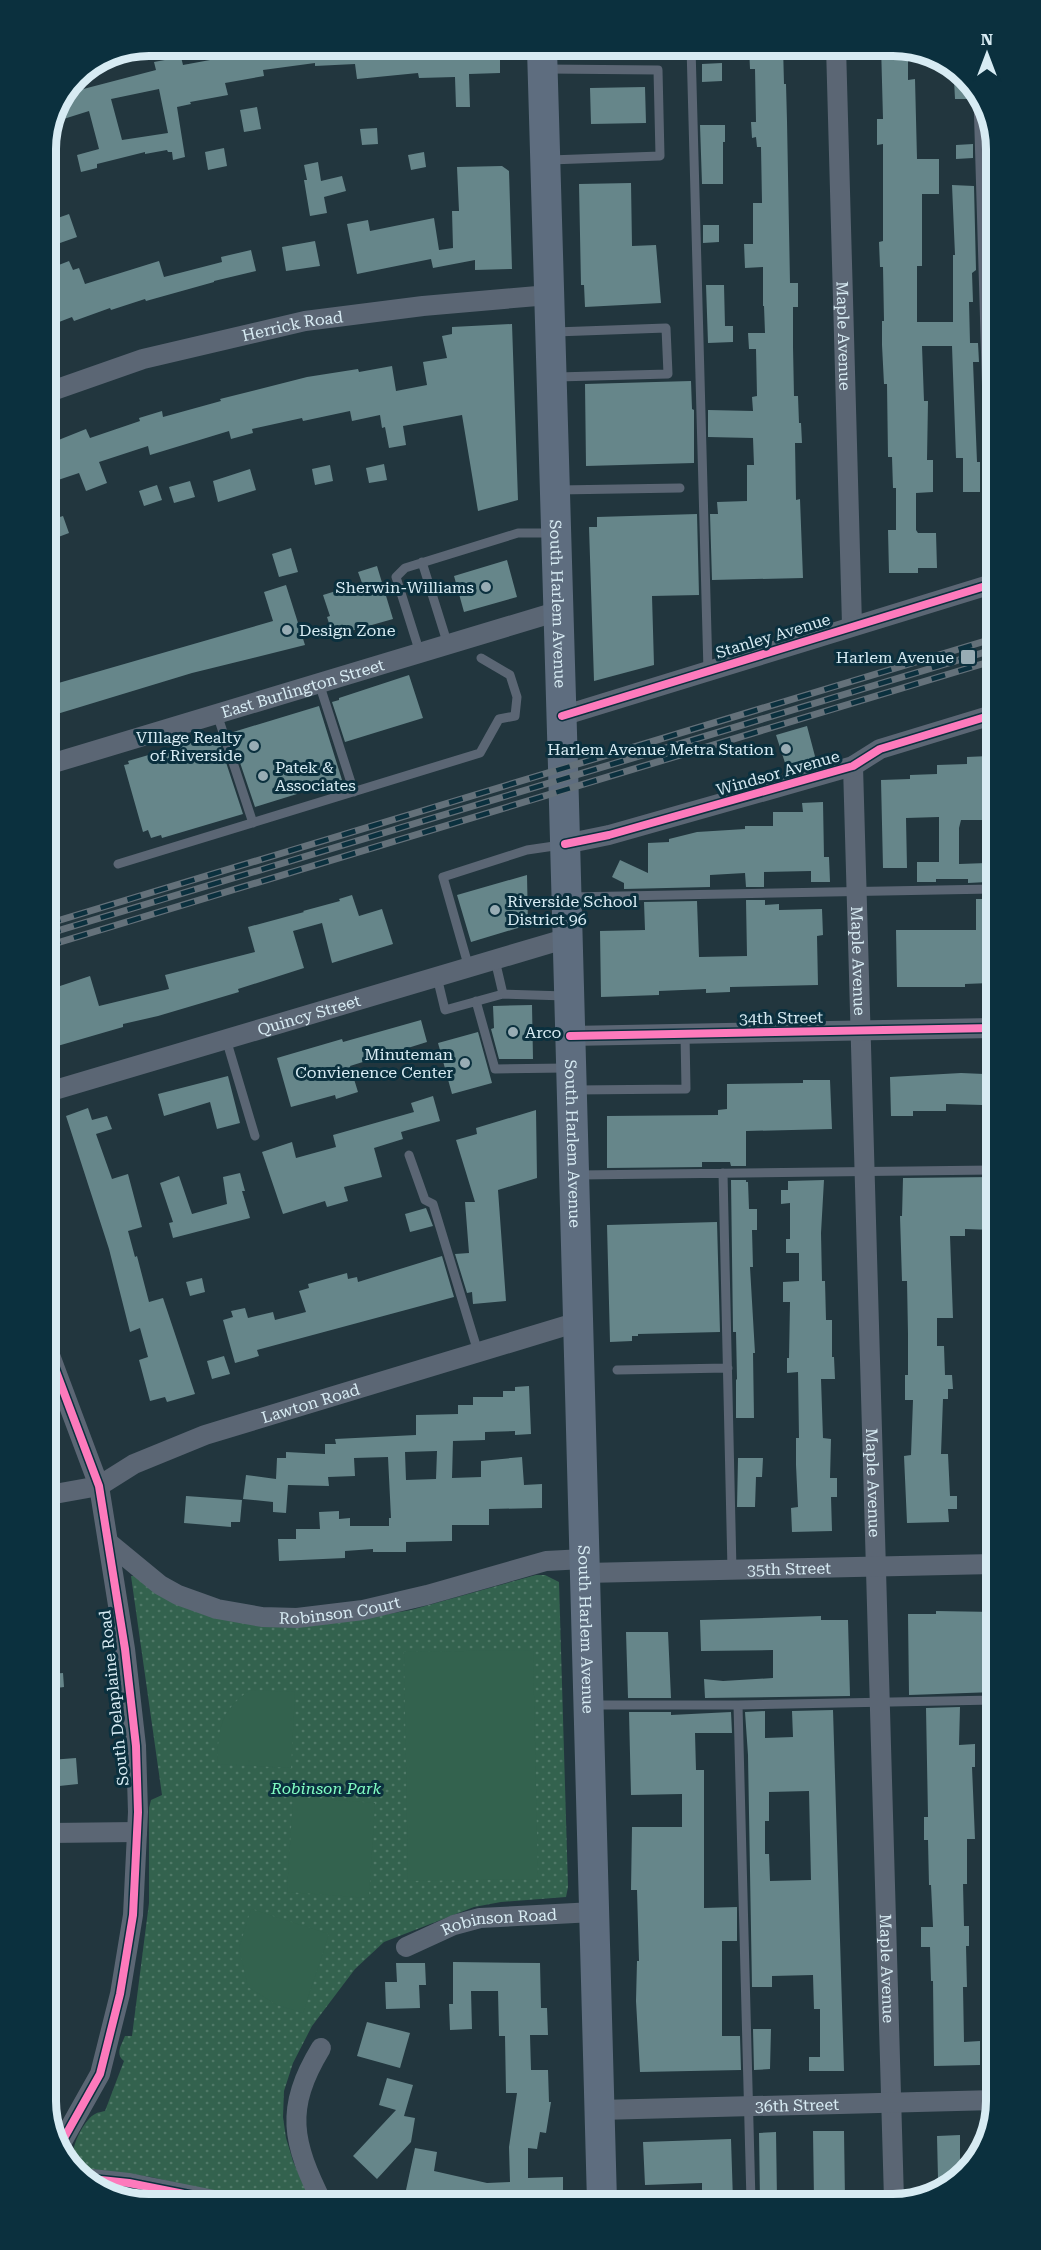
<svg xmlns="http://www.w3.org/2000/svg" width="1041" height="2250" viewBox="0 0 1041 2250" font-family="'Roboto Serif',serif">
<defs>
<pattern id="park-dots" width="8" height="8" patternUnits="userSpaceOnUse" patternTransform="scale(1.5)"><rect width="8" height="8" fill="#33624e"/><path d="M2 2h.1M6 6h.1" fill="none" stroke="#507968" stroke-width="1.8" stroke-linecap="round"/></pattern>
</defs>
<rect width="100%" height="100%" fill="#22363e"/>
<path fill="url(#park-dots)" d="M536,1575H545L559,1582L568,1887L566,1897L501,1902L474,1907L384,1942L355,1969L312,2026L293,2063L284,2091L283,2117L286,2138L293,2161L312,2204H264L151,2177L76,2167C65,2155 84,2119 95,2114C98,2112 102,2112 105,2111L124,2061C115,2054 121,2046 125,2036H132L149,1903V1808L151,1800L162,1795L131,1576H134L183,1606L371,1617L411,1610Z"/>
<path fill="#33624e" d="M533,1650L538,1879L408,1881L404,1652Z
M250,1690L295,1692L291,1768L217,1764C219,1728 219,1712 250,1690Z
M293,1797L375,1803L369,1898L287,1892Z
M251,1909L329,1934L303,2013L277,2005L248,1987L239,1948Z"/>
<path fill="#66868a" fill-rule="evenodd" d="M881,45H900L908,48V80L915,79L917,159H939V194H922V266H917V322H953V255H955L952,185L974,186L976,270L972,273L973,302H969L970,343H978L979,362H973L977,462H980V492H963V458H956L952,346H922L924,401H928L927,460H933V492L916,493V530L918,533H936L937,568H918V573H889L888,530H896V488H893L892,457H888L887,384H884L882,345V321H884L883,267H880L879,242L883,241V144L877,145V119H883Z
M783,46L784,84H786L787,121L790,283H798V307H793V347L794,396H798L799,423H801L802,443H795L796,500L800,499L803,578L712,580L710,514H718L717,502L747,501V465H754L753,438L708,437V410L753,411L752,397L757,396L756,349H749L748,333H765L764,306H763V267L745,268L744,244H753V203H762L761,147H757L756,137L752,138L751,122H756L755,69H750L749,47Z
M500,49V73L469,74L470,107H456L455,77L419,78L418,73L357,79L355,64L315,66V63L263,70L264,76L225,83L228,95L190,102L191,104L177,107L185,157L173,160L172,152H168L167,150L145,154V152L97,164V168L81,172L77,155L99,149L89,111L54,122L68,93L156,70L154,62L181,57L183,65L237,55L236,52ZM159,89L168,133L122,140L111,99Z
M722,63V81L702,82V64Z
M954,80H965L968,84L969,99H955Z
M645,87L646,123L591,124L590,88Z
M257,107L261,129L244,132L240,110Z
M700,125H725V142H723V184H702Z
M377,128L378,144L362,145L360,129Z
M973,144V158L956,159V145Z
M224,148L227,166L208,170L205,152Z
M424,152L426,167L411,170L408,155Z
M318,162L321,181L342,176L346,191L324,197L327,213L310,216L304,180H307L304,165Z
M502,166L509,171L512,269L475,270V260L433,268L431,259L357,274L347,224L368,220L370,231L434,218L439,250L453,248L452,211H459L457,167Z
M631,183L632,246L656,245L661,303L585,307L584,285H581L579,184Z
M69,214L77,237L60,243L52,220Z
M703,225H719V242L703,243Z
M315,241L320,266L286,271L282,247Z
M251,250L256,271L214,281V282L146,301L145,299L111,310L110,308L74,321L72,317L46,327V270L69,261L73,270L79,268L85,284L159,261L164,277L222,262L221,257Z
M706,285H724L725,326H733V342L708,343Z
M512,324L518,500L478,511L462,415L403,426L406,445L389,448L385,427L382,428L380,415L352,421L350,411L303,421L302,418L252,429L253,433L231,439L229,431L150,455L148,446L99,462L107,483L86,491L79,473L46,484V445L86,429L90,438L140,421L139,418L162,411L163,417L221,401L220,399L307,377L358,369L359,372L392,366L396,391L427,385L423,362L447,358L442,336L452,334V327Z
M691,381L692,409L694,410V463L586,466L585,384Z
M384,464L387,480L369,483L366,468Z
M330,465L333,481L315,485L312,469Z
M250,469L256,490L218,502L213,481Z
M190,481L195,497L174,503L169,487Z
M157,485L162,500L144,506L139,491Z
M697,514L699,595L652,596L654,665L594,681L589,527H597V517Z
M63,516L69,533L53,539L47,521Z
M291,548L298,572L279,577L272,554Z
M507,560L517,597L464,612L454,576Z
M377,566L393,619L333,636L327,617L330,616L323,595L362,583L358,572Z
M286,585L305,645L192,673L57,714L48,686L273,621L264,592Z
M409,675L423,718L345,742L332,702L339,700V698Z
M319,706L342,780L255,807L230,733Z
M807,726L816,760L813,761L814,764L793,770L792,767L787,769L776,735Z
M217,735L243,814L162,838L161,835L151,838L148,830L143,832L124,765L129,764L128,761Z
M989,756L990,820H961L959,828V864L987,863V882L968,883V879H936V882H917V862H939V817L906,818L907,868H883L881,780L910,779V775L937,774V765L967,764V757Z
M823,802L824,857H829L830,882H811V871L764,872V887H746L745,873L710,875V887L624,889V883L612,877L620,860L648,873V843L669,842V839L697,832L745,829V826H773V812H803L802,803Z
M527,875L528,925L471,942L457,895Z
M352,895L359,916L382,909L393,944L332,963L322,923L293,931L304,968L238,989L239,992L158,1016L123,1024V1027L54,1047L48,1023L60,1020L51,989L90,976L99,1006L169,989L165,975L255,952L248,927L304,912L303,911L340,901L339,899Z
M976,899H993V917H989L990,983L965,984V987H897L896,930H976Z
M746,900H765V905L779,904V910L822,909L823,935L817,936L818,985L730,987V992L706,993V989L659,991V995L601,997L600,931L645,930L644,902L697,901L699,957L747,956Z
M532,1005L533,1059H499L491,1029L494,1028L493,1006Z
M421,1020L427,1042L350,1066L358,1092L336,1099L335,1095L291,1107L277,1058L342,1039L343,1042Z
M478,1032L492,1083L452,1094L438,1043Z
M961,1073L984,1074L983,1105L946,1104V1111H913V1116H891L890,1077Z
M228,1076L240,1123L217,1129L210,1102L164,1116L158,1094Z
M803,1080H830L832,1129L746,1131V1166H731L730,1162H702V1167L607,1168V1116L718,1115V1110L727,1109V1084L803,1083Z
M433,1096L440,1121L401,1132L403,1139L374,1148L382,1177L344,1187L348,1201L327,1207L325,1201L283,1214L262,1152L292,1142L296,1158L336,1147L333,1135L414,1112L411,1103Z
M88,1108L92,1120L107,1116L112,1129L96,1134L112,1179L128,1174L142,1227L128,1231L135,1257L137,1256L149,1302L163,1298L195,1394L167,1402L165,1397L150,1401L139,1360L148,1357L140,1328L130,1332L109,1249L66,1116Z
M536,1110L537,1178L498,1190L506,1301L473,1304L472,1292L467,1293L455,1254L469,1253L465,1202H475L456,1140L477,1134L476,1128Z
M240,1173L245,1191H242L250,1218L173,1238L169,1223L173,1222L160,1183L179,1176L192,1214L227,1204L223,1177Z
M993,1177L994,1230L965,1229V1236H950L953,1318H937V1346H944L945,1375H952L953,1389H948V1399H943L941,1454H948L950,1496H957V1509H948L949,1522L907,1523L904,1456L911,1455L913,1400H905V1375H908V1334L907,1281H902L900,1216H902L903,1178Z
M731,1180H746V1182H748L749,1209H757V1230H752L753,1267H750L755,1353H753L754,1418H736V1380L737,1379L736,1332H733Z
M824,1180L821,1233L822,1281H825L826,1320H832V1357H834L835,1379H821L823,1438L831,1439L830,1478H837V1497H831L832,1531L792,1532L791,1508L798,1507L796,1465V1438H799L798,1372L787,1373V1358H789L790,1302H783V1282L799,1281V1253H786V1239H790V1203L781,1204V1190H788V1181Z
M426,1208L433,1226L410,1232L405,1214Z
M717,1222L720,1332L638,1334V1336H632V1341L610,1342L607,1225Z
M442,1256L454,1297L257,1350L259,1356L235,1363L223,1320L233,1317L231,1311L245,1308L248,1318L273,1312L275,1320L306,1312L299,1291L309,1288L308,1284L347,1273L348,1279L357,1277L358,1282Z
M202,1278L205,1292L190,1296L186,1282Z
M224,1356L230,1374L212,1379L207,1361Z
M529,1386L531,1434L515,1435V1431L485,1432V1440L453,1441L452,1478L481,1477V1461L522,1457L524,1485L542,1484V1508L489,1509V1525H452V1541L406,1542V1552H373V1549L345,1551V1558L279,1561L278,1539H296V1529H320L319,1512L339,1511V1519L350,1518V1526H389V1518H391L388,1457L354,1458L355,1476L328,1477L329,1486L288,1485L286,1513L273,1512V1502L243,1499L246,1475L276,1479L277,1458H286V1452L325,1454V1444H336L335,1439L416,1435V1415L458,1414V1405H473V1397H503V1391H515V1387ZM437,1451L436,1479L406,1480L405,1452Z
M738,1458H763L762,1477H756L755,1507H737Z
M186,1496L242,1500L240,1522H231V1527L184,1523Z
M936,1611L995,1612V1692L909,1695L908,1614H936Z
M821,1616V1620H848L850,1696L705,1698L704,1679L723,1681L773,1678V1650L701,1651L700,1620Z
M626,1632H668L671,1698H628Z
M63,1673L64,1687L49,1689V1674Z
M960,1707L959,1745L975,1744V1767H972L975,1839H967V1884H963L964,1926H969V1946H966L967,1987H963L964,2042L980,2041V2065L934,2066L933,1981H931L930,1947H921V1927H933L931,1885H929L928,1840H924V1817H928L926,1708Z
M833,1710L844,2071H809V2057H820V2009H814L813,1975L772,1976V1987H752L748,1755L745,1712L765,1711V1738L793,1737L792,1711ZM809,1791L811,1880L770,1881L769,1854H765V1821H769V1792Z
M629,1712H671V1715L731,1712L732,1733H695L696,1770H704V1908L737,1907V1941H722V2036H740L741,2070L640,2072L636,2001L637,1961H639L637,1890H631L632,1827H682V1794L631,1795Z
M76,1758L78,1784L50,1787V1760Z
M453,1962L540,1963L541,2008H547L548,2035H530L531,2070H548L549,2102H551L546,2133L540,2132L537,2149L528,2148V2178L563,2177V2192H552V2202H474L430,2192L429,2194L406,2190L415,2148L437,2152L434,2171L487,2183L510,2182L509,2147L517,2093H506L505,2036H499L498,1991H471L472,2029L450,2030L449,2004H453Z
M396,1963H425L426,1985H419L420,2008L386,2009L385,1982H397Z
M367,2022L410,2033L400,2068L357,2056Z
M753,2029H771L770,2069L754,2070Z
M387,2078L413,2085L404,2116L415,2118L411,2142L377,2179L353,2156L396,2110L379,2105Z
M813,2131H844L845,2200H814Z
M776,2132L777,2200L760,2201L759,2133Z
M960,2135V2164H975L940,2189V2179H938L937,2136Z
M731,2139L733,2201H702V2183L645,2185L643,2142Z"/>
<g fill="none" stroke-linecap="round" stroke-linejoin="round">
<path stroke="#5b6674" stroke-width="9" d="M691,47L708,671
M546,69L658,70L660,156L550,160
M978,98L992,572
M555,332L666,328L668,374L557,377
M558,490L680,488
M422,562L448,645
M420,653L396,577L405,568L518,533H551
M319,683L354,792
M217,714L253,823
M118,864L480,753L499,719L515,716L517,697L510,675L481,658
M569,897L993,889
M495,960L503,994
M469,968L443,877L527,850L561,845
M437,977L445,1010L503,994L566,996
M476,1001L495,1069L566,1068
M226,1039L255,1136
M574,1090L686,1089L685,1034
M409,1155L425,1200L433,1204L478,1352
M723,1173L732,1570
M579,1175L993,1170
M617,1370L728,1368
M594,1705H738L995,1700
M738,1705L751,2201"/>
<g stroke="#5b6674" stroke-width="20">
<path id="s1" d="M836,46L852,625"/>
<path id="s2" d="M46,393L143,359L305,321L423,306L549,295"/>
<path d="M562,716L992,584"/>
<path id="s3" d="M47,765L559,611"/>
<path id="s4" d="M853,766L894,2200"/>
<path d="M565,844L609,835L853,766L880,749L992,715"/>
<path d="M570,1036L993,1028"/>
<path id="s5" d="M48,1092L568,938"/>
<path d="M48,1350L99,1486L125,1649L136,1746L138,1812L133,1915L120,1994L100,2074L59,2147"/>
<path id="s6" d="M49,1495L99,1486L134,1464L205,1435L578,1322"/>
<path id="s7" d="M109,1543L160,1585L178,1595L217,1609L262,1617L297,1618L363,1610L427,1595L546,1561L584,1559"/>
<path id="s8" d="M585,1573L994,1564"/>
<path d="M50,1833L137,1832"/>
<path id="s9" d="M406,1947L454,1925L480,1918L594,1912"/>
<path d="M321,2048C284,2109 292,2142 323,2204"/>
<path id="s10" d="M599,2110L996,2100"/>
<path d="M82,2178L129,2183L234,2204"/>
</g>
<path stroke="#5e6d7f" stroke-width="30" id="s11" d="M542,49L563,767L602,2202"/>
<defs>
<path id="rail" d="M47,924L992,639
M47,934L992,650
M47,946L992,661"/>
</defs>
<use href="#rail" stroke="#64717a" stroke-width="7"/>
<use href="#rail" stroke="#0b303e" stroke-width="4.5" stroke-dasharray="14" stroke-linecap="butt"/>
<defs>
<path id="cycleway" d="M562,716L992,584
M565,844L609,835L853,766L880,749L992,715
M570,1036L993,1028
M48,1350L99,1486L125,1649L136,1746L138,1812L133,1915L120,1994L100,2074L59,2147
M82,2178L129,2183L234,2204"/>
</defs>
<use href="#cycleway" stroke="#0b303e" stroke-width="11"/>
<use href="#cycleway" stroke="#fd7abc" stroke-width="8"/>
</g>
<g fill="#98acb4" stroke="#0b303e" stroke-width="2">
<circle cx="486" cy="587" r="6"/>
<circle cx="287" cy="630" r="6"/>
<rect x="960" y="649" width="16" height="16" rx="3"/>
<circle cx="254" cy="746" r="6"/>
<circle cx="786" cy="749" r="6"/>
<circle cx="263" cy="776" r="6"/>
<circle cx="495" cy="910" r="6"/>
<circle cx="513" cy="1032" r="6"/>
<circle cx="465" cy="1063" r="6"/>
</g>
<g text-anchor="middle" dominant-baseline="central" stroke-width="6" stroke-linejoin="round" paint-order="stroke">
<g font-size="16" fill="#d7ebf3" stroke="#0b303e">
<text stroke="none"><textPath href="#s2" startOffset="256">Herrick Road</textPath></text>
<text stroke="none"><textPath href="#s1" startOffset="290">Maple Avenue</textPath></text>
<text stroke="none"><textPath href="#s11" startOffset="555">South Harlem Avenue</textPath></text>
<text transform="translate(773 636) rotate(-17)">Stanley Avenue</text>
<text stroke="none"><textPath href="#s3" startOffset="267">East Burlington Street</textPath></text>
<text transform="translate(778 773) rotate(-16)">Windsor Avenue</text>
<text stroke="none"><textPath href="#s4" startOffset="195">Maple Avenue</textPath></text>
<text stroke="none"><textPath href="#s5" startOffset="272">Quincy Street</textPath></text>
<text transform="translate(781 1018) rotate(-1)">34th Street</text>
<text stroke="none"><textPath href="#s11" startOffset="1095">South Harlem Avenue</textPath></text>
<text stroke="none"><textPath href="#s6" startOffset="279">Lawton Road</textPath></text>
<text stroke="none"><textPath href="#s4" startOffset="717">Maple Avenue</textPath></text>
<text stroke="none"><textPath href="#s8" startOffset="204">35th Street</textPath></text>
<text stroke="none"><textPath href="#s7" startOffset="252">Robinson Court</textPath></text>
<text stroke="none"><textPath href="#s11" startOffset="1581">South Harlem Avenue</textPath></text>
<text transform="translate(114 1698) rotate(-96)">South Delaplaine Road</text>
<text stroke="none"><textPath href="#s9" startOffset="98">Robinson Road</textPath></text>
<text stroke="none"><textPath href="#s4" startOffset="1203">Maple Avenue</textPath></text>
<text stroke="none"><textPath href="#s10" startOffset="198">36th Street</textPath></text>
</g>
<g font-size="16" fill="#d7ebf3" stroke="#0b303e" text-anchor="end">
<text x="474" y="587">Sherwin-Williams</text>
<text x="299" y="630" text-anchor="start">Design Zone</text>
<text x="954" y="657">Harlem Avenue</text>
<text x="242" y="737">VIllage Realty<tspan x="242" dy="18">of Riverside</tspan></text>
<text x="774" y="749">Harlem Avenue Metra Station</text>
<text x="275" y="767" text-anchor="start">Patek &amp;<tspan x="275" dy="18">Associates</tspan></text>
<text x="507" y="901" text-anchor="start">Riverside School<tspan x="507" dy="18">District 96</tspan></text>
<text x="525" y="1032" text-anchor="start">Arco</text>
<text x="453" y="1054">Minuteman<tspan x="453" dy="18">Convienence Center</tspan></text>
</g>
<g font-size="16" font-style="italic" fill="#81fdc3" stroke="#0b303e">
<text x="326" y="1788">Robinson Park</text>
</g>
</g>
<path d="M0 0H1041V2250H0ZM149 56H893A93 93 0 0 1 986 149V2101A93 93 0 0 1 893 2194H149A93 93 0 0 1 56 2101V149A93 93 0 0 1 149 56Z" fill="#0b303e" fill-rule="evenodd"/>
<path fill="none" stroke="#d7ebf3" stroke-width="8" d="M149 56H893A93 93 0 0 1 986 149V2101A93 93 0 0 1 893 2194H149A93 93 0 0 1 56 2101V149A93 93 0 0 1 149 56Z"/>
<g transform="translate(987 54)" stroke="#0b303e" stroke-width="4.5" paint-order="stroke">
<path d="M0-4.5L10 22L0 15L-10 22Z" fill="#d7ebf3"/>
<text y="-9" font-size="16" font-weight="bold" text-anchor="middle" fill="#d7ebf3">N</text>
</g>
</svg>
